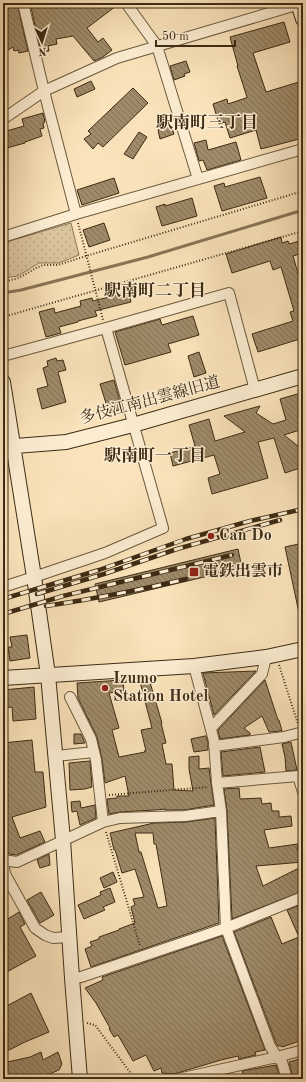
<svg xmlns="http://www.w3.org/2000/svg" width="306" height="1082" viewBox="0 0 306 1082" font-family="'Old Standard TT','Noto Serif JP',serif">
<defs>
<pattern id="park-dots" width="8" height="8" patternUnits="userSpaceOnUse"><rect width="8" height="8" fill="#dac49e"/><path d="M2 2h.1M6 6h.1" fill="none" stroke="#bca987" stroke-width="1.8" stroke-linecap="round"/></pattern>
<pattern id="building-back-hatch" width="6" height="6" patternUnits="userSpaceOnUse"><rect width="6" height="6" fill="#9f8b6a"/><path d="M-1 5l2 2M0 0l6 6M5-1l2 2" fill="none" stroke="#837256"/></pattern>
</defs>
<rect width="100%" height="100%" fill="#fae3ba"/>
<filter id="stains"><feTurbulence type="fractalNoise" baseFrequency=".005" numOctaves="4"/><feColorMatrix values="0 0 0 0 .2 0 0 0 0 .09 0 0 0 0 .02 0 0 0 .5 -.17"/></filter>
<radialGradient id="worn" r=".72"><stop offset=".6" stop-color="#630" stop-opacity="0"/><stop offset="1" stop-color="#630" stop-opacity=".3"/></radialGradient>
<path fill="url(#park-dots)" stroke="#8c7859" d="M71,223L79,255L59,263H39L18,276L3,278V243Z"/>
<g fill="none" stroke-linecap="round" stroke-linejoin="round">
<path stroke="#887456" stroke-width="3" d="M3,293L21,290L148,257L303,210"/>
</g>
<path fill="url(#building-back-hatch)" stroke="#3d2b14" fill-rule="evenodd" d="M3,3H17L28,51L19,53L18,50L14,51L13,47L3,53Z
M30,3H120L87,28L98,42L103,38L112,50L103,57L94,61L73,36L56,39L57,44L48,46L49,51L41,52Z
M284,22L290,42L253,53L266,92L299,82L303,95V138L261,149L256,130L230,138L225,122L219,124L213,104L227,99L228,104L246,98L247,97L237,66H238L230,37Z
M186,61L190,72L184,74L185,76L174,80L170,66Z
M91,81L95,89L77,97L74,89Z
M133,88L148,103L103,147L98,143L93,149L84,139L91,134L88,131Z
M43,113L45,122L43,123L44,128L40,129L42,136L25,142V143L3,149V132L24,126L22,119Z
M171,125L174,134L160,139L158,130Z
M139,132L147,137L133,159L124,154Z
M206,140L208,150L236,142L241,160L207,170L203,160L199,161L194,143Z
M260,177L267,198L222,211L214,186L224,183L225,187Z
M114,178L119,193L82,205L77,190Z
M192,198L197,216L162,226L156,207L165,204V206Z
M104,223L110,240L89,247L83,230Z
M281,237L282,243L288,241L289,244L303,240V253L293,256L303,290V338L258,352L252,334L293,321L290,312L294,311L281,267L273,270L270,261L232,273L226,254Z
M129,292L131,302L95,311L97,316L78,321V322L59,327L61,333L46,337L39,312L54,308L55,313L81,306L80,301L92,298L93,301Z
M193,316L199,335L168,344L171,352L125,365L115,332L160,319L162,325Z
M199,352L206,373L194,377L188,356Z
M56,358L57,361L63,360L66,370L58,372L66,402L42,409L37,389L48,386L43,368L48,366L47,361Z
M114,380L122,409L109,413L100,384Z
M301,393L303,398V429L284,435L303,450V467L285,473L274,438L258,442L268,478L212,494L208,478L220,474L214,455L173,466L170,453L195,446L189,425L209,419L215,441L245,432L224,416L260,406L256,413L273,424L286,420L280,399Z
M303,543V613H299L285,547Z
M238,549L242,568L99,602L95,584Z
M27,635L30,658L10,661L8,647H12L10,637Z
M256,671L214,715L203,673Z
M149,679L162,723H161L166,743L162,744L166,764H172L174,790L193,791L189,769V757L199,756V769L209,768L214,805L184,810H165V809L154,810L120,812L109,814L107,799L117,798V796H129L125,776L105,783L102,759L97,737L78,698L77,683L123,680L124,691L109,693L119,728L112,730L119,757L145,752L144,751H146L141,730L152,728L140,682Z
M265,680L278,720H279L282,731L269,732L262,716L244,728L250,733V735L220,739L218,730Z
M34,687L36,719L13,721L12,707L3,708V690Z
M74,734H81L85,743L74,744Z
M205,736H206L208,742V750L194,752L191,739Z
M32,740L35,772H43L46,807L12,817L20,838L40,831L45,842L16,855L9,854L3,841V743Z
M291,742L297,770L286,771L285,757L282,744Z
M260,747L265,772L223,776L221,752Z
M90,761L92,787L85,789L70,790L69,763Z
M239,788L240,799L261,798L262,804L271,803L272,811H279V817L291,816L292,826L264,830L269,848L298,844L297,851L303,849V862L256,866L263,886L303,866V891L232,919L227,811L224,789Z
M80,801L81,808L95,805L96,818L80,825L77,811L72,812L71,802Z
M215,818L219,923L91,967L85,949L92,946L90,942L99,939V937L119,930V929L135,923L131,907L135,905L133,899L144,897L135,869L122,873L115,850H114L110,833L154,823L186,822ZM135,833H153L154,844H156L167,906L158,908L141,852H139Z
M49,854L50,865L40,868L37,860Z
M113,872L117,882L104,888L100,878Z
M110,888L115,902L103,907L105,910L84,919L78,905L101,895L100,892Z
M41,892L54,915L40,923L27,900Z
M303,904V1040L282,1047L281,1046H278L276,1043L234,932L271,917L282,944L299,937L287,910Z
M19,912L25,924L20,927L36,956L3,974V922Z
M222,936L265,1050L255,1052L256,1055L239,1059L238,1056L221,1060L174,1074L162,1073L161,1068L154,1071L146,1055L133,1061L118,1035L114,1037L109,1029L110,1028L96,1003L85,988L103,980L102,977Z
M31,993L49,1032L25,1042L3,1053V1008Z
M41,1052L43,1060L58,1052L62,1064L59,1070L37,1079H3V1063L30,1057Z
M303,1058V1079H293L289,1062Z
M276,1065L280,1079H244L242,1071Z"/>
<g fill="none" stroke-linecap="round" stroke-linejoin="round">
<defs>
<path id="street" d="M23,3L44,91L76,214
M126,3L157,46L198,179
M3,119L44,91L117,58L303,3
M3,237L76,214L303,149
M3,356L106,328L229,293L255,390
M3,587L34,577L105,553L163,528L106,328
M194,666L214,741L217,783L221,811L226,928L270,1046L277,1057L282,1062L287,1079
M70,697L91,739L96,760L103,822
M211,728L262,674L266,657
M214,746L284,737L303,732
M56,756L94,752
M217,783L298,776L303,792
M3,860L17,862L103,822L120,818L185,816L221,811
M3,860L5,874L35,928L45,935L53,938L69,937
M72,978L81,977L226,928L303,897
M178,1079L277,1057L303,1050"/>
<path id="secondary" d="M298,3L303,19
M3,382L34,577L48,675L63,840L72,978L80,1079
M3,447L66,442L133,425L303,376
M3,678L194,666L266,657L303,649"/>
</defs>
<use href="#street" stroke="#6c593e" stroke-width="12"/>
<use href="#secondary" stroke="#3d2b14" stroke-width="16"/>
<path stroke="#3d2b14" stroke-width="2" stroke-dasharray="1 2" stroke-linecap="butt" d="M78,223L103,320
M3,282L19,278L36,268L43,265H58L86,256L303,191
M3,317L303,231
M279,665L298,724
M109,795L208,787
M106,832L140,946
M87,1023L95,1025L135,1079"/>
<use href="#street" stroke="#fcedd2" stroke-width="10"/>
<use href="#secondary" stroke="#fcedd2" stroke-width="14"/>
<defs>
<path id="rail" d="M37,594L104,574L177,549L280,520
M3,599L99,570L186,539L250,521L303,509
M46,606C93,599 140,590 186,579
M3,614L63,596L232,555"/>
</defs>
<use href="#rail" stroke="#3d2b14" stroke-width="4.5"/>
<use href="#rail" stroke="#fcedd2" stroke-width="3" stroke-dasharray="9" stroke-linecap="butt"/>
</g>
<g fill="#8f2418" stroke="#fcedd2" stroke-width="1.5">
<circle cx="211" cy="536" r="4"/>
<rect x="189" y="567" width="10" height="10" rx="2"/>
<circle cx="105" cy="688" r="4"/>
</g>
<g text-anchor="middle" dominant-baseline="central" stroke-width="3" stroke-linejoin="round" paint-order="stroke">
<g font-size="16" fill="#3d2b14" stroke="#fcedd2">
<text transform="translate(150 401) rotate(-15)">多伎江南出雲線旧道</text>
</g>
<g font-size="16" font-weight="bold" fill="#3d2b14" stroke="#fcedd2" text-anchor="start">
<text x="219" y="536">Can Do</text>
<text x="203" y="572">電鉄出雲市</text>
<text x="113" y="679">Izumo<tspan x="113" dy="18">Station Hotel</tspan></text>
</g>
<g font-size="17" font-weight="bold" fill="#3d2b14" stroke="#fcedd2">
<text x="207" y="123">駅南町三丁目</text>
<text x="155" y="291">駅南町二丁目</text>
<text x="155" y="456">駅南町一丁目</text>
</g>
</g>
<rect width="306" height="1082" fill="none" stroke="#fae3ba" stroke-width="16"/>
<rect x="4" y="4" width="298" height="1074" fill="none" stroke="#3d2b14" stroke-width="2"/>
<rect x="8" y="8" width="290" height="1066" fill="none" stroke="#3d2b14"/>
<g transform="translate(42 42) rotate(176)" stroke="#fcedd2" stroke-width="3" paint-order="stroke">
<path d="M0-3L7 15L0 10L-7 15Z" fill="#3d2b14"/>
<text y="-6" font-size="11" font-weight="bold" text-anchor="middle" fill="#3d2b14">N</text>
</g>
<path d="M156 40v6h79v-6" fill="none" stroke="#3d2b14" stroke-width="2"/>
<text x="162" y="40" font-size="12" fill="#3d2b14" stroke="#fcedd2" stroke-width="3" paint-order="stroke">50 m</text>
<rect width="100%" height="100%" filter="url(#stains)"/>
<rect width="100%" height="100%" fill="url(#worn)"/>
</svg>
